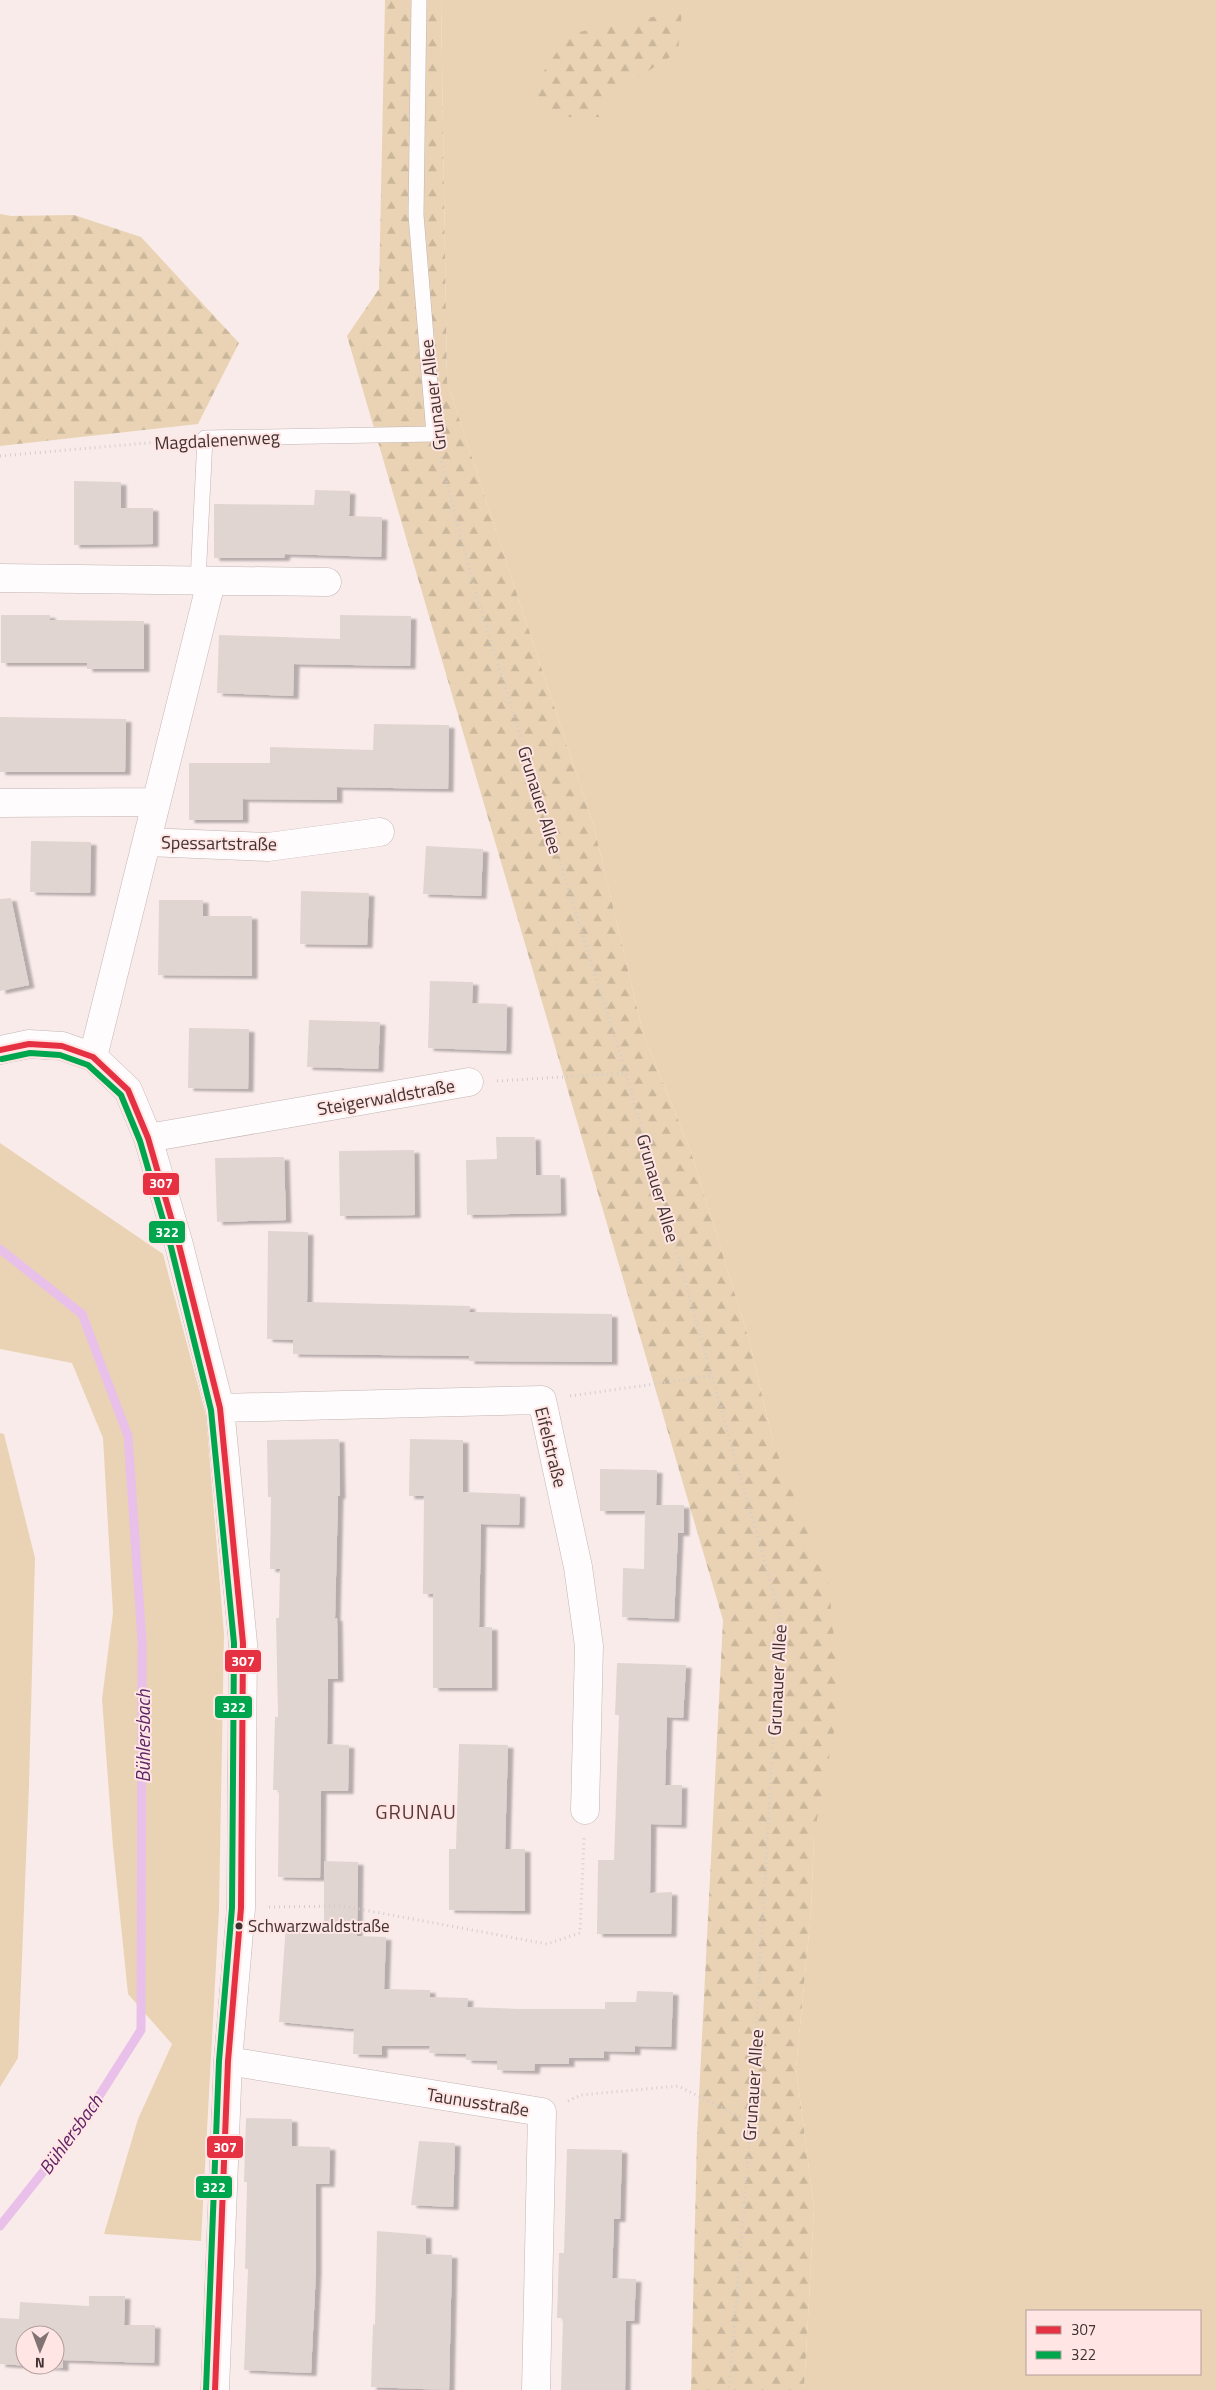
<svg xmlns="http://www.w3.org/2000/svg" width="1216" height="2390" viewBox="0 0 1216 2390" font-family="'Titillium Web',sans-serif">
<defs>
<pattern id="forest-firs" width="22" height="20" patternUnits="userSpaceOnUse" patternTransform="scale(1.25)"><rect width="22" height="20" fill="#ead3b4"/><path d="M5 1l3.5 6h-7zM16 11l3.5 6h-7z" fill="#cab69b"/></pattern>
<filter id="shadow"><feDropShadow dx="5.5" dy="3" stdDeviation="1" flood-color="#0004"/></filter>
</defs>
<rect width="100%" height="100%" fill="#f9ebea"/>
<path fill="#ead3b4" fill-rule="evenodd" d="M441,0H1216V2390H804L814,2208L796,2068L811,1912L814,1835L773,1442L749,1340L691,1152L643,1033L594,827L447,382ZM1027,2311H1200V2374H1027Z
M0,1143L163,1254L206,1415L224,1634L219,1910L201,2241L104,2234L138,2119L172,2044L128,1994L113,1847L102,1699L113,1613L103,1438L72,1363L0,1349Z
M0,1433L4,1434L35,1558L29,1785L18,2058L0,2087Z"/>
<path fill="url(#forest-firs)" d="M385,0H441L447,382L594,827L643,1033L691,1152L749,1340L773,1442L829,1587L840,1701L814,1835L811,1912L796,2068L814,2208L804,2390H691L697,2136L723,1620L347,336L379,289Z
M682,11L678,52L631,82L606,94L604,117H565L532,96L542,74L569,34Z
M0,214L11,216L74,215L141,237L239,343L198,424L0,446Z"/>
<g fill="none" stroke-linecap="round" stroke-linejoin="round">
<path stroke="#e9c0e9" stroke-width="9" d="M0,1249L82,1314L128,1436L142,1641L141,2030L82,2123L0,2226"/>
</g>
<path fill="#e1d5d1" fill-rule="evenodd" filter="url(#shadow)" d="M74,481L121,482V508H153V544L74,545Z
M315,490L350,491L349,516L382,517L381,557L285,554L284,558H214V504L314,505Z
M1,615H50V620L144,621V669H87V663H1Z
M340,615L411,616L410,666L294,664L293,696L217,693L219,635L340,639Z
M0,717L126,719L125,772H0Z
M374,724L449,725L448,789L337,787V800L243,799V820H189V763H270V747L373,750Z
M31,841L91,842L90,893L30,892Z
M426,846L483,849L481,896L423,894Z
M301,891L369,893L367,945L300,944Z
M11,898L29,985L0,991V899Z
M159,900H203V916H252V976L158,975Z
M430,981L473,982L472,1003L507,1004L506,1051L428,1048Z
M309,1020L380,1022L378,1069L307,1067Z
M189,1028L249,1029L248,1089L188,1088Z
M496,1137H535L536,1175H560L561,1213L467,1215L466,1160L497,1159Z
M414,1150L415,1215L340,1216L339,1151Z
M284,1157L286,1220L217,1222L215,1158Z
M268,1231L308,1232L307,1302L470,1306L469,1312L612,1314V1362L469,1361V1356L293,1354V1340L267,1339Z
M339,1439L340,1496H338L335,1618H337L338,1679H328L327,1744L349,1745L348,1791H321L320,1878L278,1877L279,1790H273L275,1717H278L276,1618H279L280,1569H270L271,1497H268L267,1440Z
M410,1439L463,1440V1492L520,1494L519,1525L481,1524L479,1627H492V1688H433V1594H423L424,1496H409Z
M600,1469L657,1470L656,1505H684V1533H678L674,1619L622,1617L623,1568L644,1569L645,1511H600Z
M617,1663L686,1665L683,1718L667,1717L665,1785H682L681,1825L651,1824L650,1893L672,1892L671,1934H597L598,1860H614L619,1715H615Z
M459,1744L508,1745L505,1849H525V1911L449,1910V1849H456Z
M324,1861L358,1862L357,1936L386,1937L384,1989L430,1990V1997L468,1998L467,2007L522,2009H605V2002H636L637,1991L673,1992L671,2047L635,2046V2052L604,2051V2058H569V2064H535L534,2071L497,2070V2061L466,2060V2054L429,2053L430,2046H382V2055L353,2054L354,2029L279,2022L286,1924L324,1927Z
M246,2118L292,2119V2146L330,2147L329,2184H316V2270L311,2373L244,2370L248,2269H245L247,2182H244Z
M419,2141L455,2143L453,2207L411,2205Z
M567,2149L622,2150L620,2219H614L612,2278L636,2279L634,2321H626L625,2390H561L563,2318H557L559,2253H564Z
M377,2231L426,2235V2254L452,2255L449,2390L371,2387L373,2324L375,2325Z
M89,2296H125L124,2325H155L154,2363L63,2360V2368L0,2364V2318L19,2319L20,2302L89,2306ZM25,2335H55V2365H25Z"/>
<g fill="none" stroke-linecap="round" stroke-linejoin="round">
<defs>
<path id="lane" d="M198,581L205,438L434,434L416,215L419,0"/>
<path id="street" d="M0,578L327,582
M0,803L156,802
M147,842L268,847L380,832
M0,1050L29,1044L62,1046L93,1057L128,1090L148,1138L179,1245L220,1408L243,1643L241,1908L228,2061L215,2390
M93,1057L211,582
M148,1138L469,1082
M220,1408L542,1400L578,1567L589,1646L585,1810
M228,2061L542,2112L536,2390"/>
</defs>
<use href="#lane" stroke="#c3b5b4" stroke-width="16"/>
<use href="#street" stroke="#c3b5b4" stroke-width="29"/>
<path stroke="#d2cdcc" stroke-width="3" stroke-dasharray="1 4" stroke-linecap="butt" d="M0,456L181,440
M440,457L477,597L626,1073L780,1616L751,2122L729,2390
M497,1081L626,1073
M570,1396L711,1376
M269,1907L343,1906L547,1944L580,1933L584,1838
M568,2101L581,2095L678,2086L751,2122"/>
<use href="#lane" stroke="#fefcfc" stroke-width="15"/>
<use href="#street" stroke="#fefcfc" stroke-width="28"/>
<defs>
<path id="bus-1" d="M0,1050L29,1044L62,1046L93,1057L128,1090L148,1138L179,1245L220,1408L243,1643L241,1908L228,2061L215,2390"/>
<path id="bus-2" d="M2,1059L30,1053L60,1055L88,1065L121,1095L140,1141L171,1247L211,1410L234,1643L232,1908L219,2061L206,2390"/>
</defs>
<use href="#bus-1" stroke="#ffe6e4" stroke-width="10"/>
<use href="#bus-2" stroke="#ffe6e4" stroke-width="10"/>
<use href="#bus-1" stroke="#e63143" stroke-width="6"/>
<use href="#bus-2" stroke="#00a64d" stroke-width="6"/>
</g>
<circle fill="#413231" stroke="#ffe6e4" stroke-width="2" cx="239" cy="1926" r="4.5"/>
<g text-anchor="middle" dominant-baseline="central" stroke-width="4" stroke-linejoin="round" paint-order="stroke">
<g font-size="17" fill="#413231" stroke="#ffe6e4" text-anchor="start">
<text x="248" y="1926">Schwarzwaldstraße</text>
</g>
<g font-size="18" fill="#413231" stroke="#ffe6e4">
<text transform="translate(433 395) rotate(-97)">Grunauer Allee</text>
<text transform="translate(217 440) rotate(-3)">Magdalenenweg</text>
<text transform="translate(540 800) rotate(73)">Grunauer Allee</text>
<text transform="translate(219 843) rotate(1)">Spessartstraße</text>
<text transform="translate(386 1097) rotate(-10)">Steigerwaldstraße</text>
<text transform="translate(658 1188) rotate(74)">Grunauer Allee</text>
<text transform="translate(551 1447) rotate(76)">Eifelstraße</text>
<text transform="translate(777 1680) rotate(-87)">Grunauer Allee</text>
<text transform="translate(753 2085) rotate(-86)">Grunauer Allee</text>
<text transform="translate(478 2102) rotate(9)">Taunusstraße</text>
</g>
<g font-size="19" font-style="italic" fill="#602468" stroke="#ffe6e4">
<text transform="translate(142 1736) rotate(-90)">Bühlersbach</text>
<text transform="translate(70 2134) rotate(-54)">Bühlersbach</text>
</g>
<g font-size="20" letter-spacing="1" fill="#583937" stroke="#ffe6e4">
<text x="416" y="1811">GRUNAU</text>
</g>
</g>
<g stroke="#ffe6e4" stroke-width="2">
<rect x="142" y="1172" width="38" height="24" rx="5" fill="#e63143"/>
<rect x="148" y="1220" width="38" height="24" rx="5" fill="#00a64d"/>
<rect x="224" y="1649" width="38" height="24" rx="5" fill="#e63143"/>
<rect x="214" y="1695" width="39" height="24" rx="5" fill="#00a64d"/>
<rect x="206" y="2135" width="38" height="24" rx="5" fill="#e63143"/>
<rect x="195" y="2175" width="38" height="24" rx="5" fill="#00a64d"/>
</g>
<g font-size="14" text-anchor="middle" font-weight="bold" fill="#fff">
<text x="161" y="1188">307</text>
<text x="167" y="1237">322</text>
<text x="243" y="1666">307</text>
<text x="234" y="1712">322</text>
<text x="225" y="2152">307</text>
<text x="214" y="2192">322</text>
</g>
<rect x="1026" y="2310" width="175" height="65" fill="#ffe6e4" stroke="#b39e9c"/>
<rect x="1036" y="2326" width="25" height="8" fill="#e63143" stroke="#b39e9c"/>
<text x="1071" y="2335" font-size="15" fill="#413231">307</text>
<rect x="1036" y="2351" width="25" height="8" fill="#00a64d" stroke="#b39e9c"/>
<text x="1071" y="2360" font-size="15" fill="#413231">322</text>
<g transform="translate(40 2350) rotate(181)"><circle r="24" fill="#ffe6e4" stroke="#b39e9c"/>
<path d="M0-4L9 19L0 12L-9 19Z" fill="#817372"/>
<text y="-8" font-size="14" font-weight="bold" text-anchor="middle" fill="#413231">N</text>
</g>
</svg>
